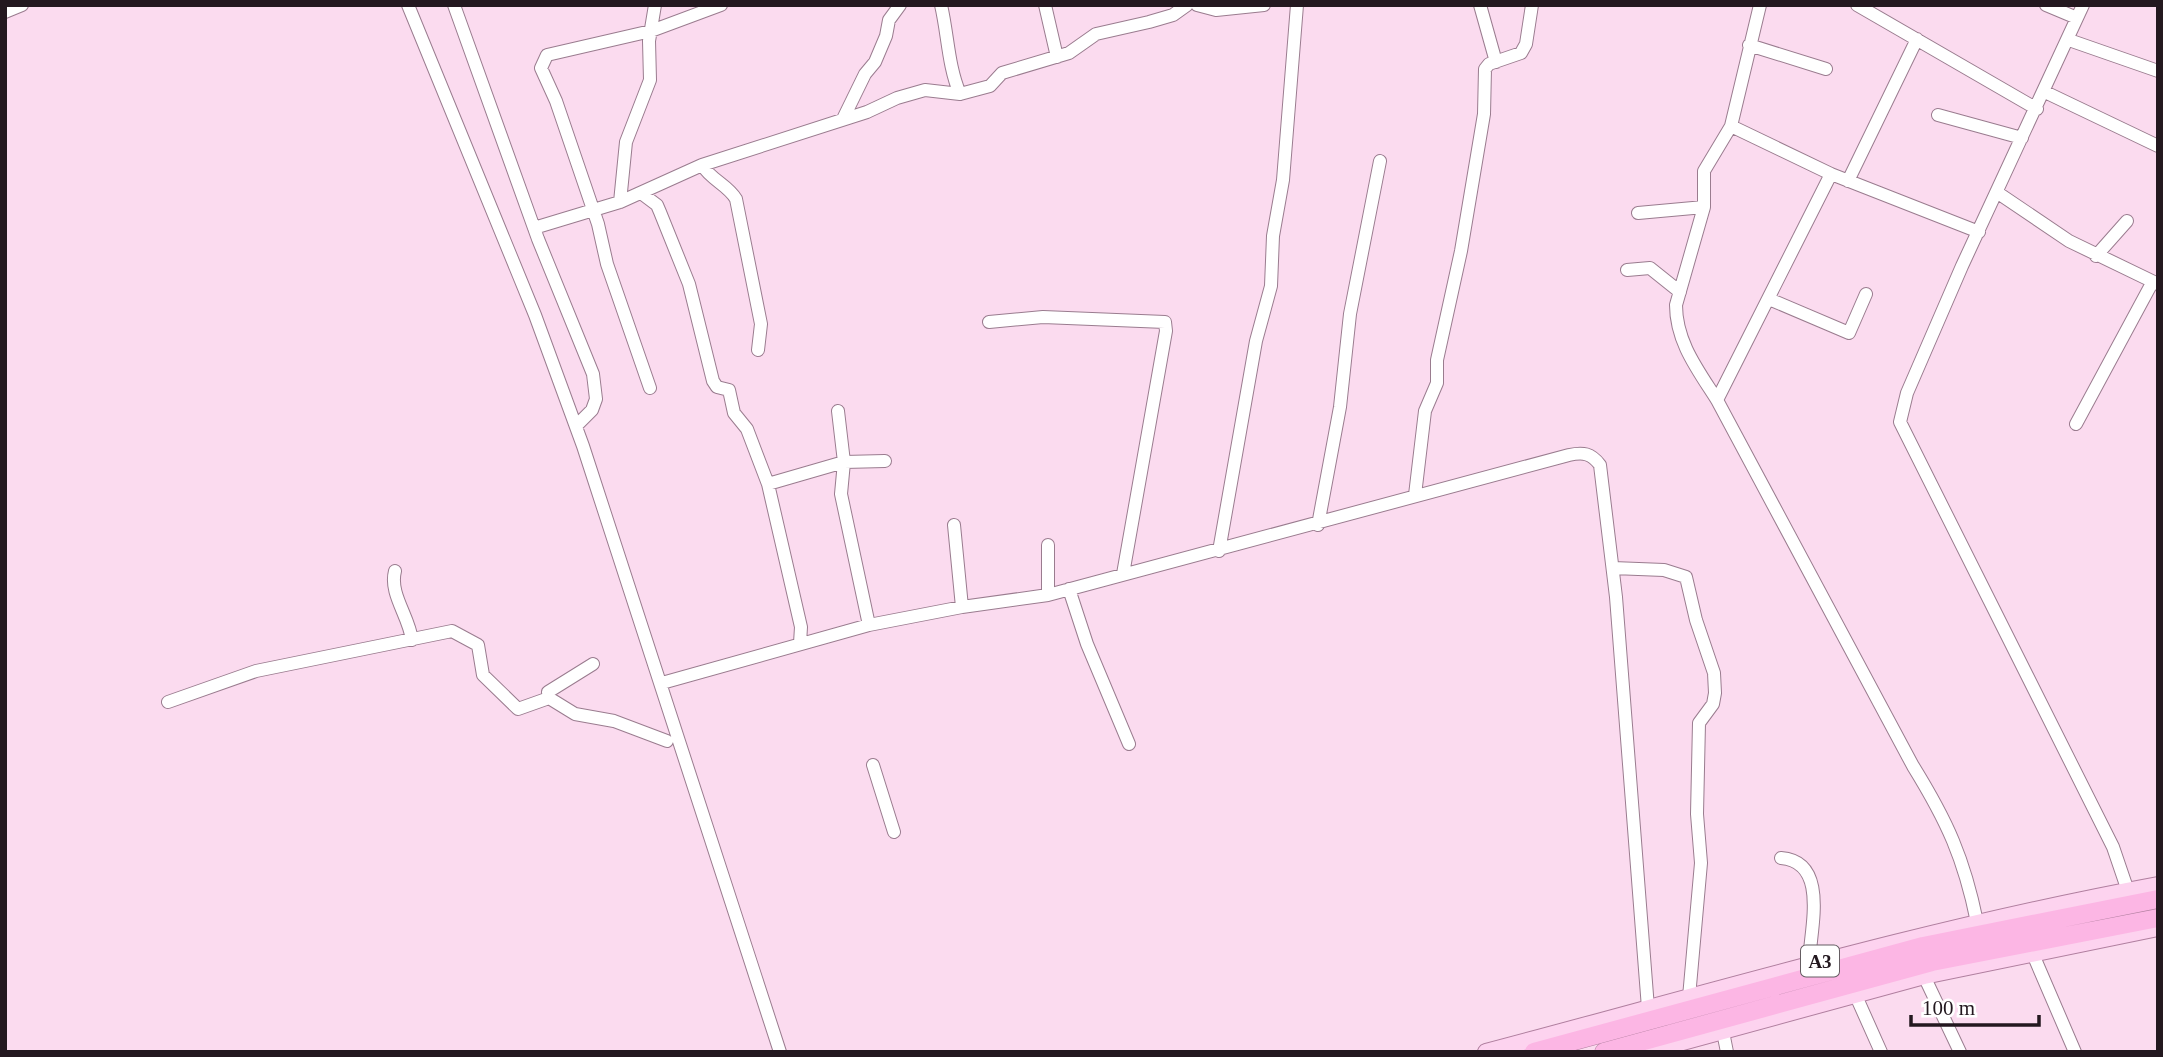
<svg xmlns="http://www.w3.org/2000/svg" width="2163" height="1057" viewBox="0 0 2163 1057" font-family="'Times New Roman',serif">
<rect width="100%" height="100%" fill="#fbdbef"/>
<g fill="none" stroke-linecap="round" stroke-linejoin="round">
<defs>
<path id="minor" d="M408,5L535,315L583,446L780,1052
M454,5L538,239L593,374L596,399L592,410L576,426
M941,5C948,35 948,66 960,94
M1045,5L1057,57
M1197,5L1216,10L1264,5
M1480,5L1496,62
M1760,5L1731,126L1704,171V207L1676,305C1676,342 1698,370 1717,400L1913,766C1947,821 1964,858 1977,922
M1857,5L2037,109
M2046,5L2077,18
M2083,5L1962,266L1907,393L1900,422L2113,847L2128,891
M5,12L22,5
M2069,40L2158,71
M1749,45L1826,69
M2045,92L2158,146
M1938,115L2022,138
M843,119L865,74L875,62L886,36L889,20L900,5
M1731,126L1831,174L1979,232
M702,165C711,180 728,185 736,199L761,324L758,350
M1848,181L1917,39
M641,193L657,205L660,212L689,284L713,381L717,387L729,390L734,413L747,429L768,484L801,627L800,643
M1998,193L2069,241L2158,284
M620,202L626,142L650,80L649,41L655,5
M1638,213L1704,207
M534,228L620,202L702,165L867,112L897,98L925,90L960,94L990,86L1002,73L1069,53L1096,34L1149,22L1173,15L1187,5
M2096,256L2127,221
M1627,270L1650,268L1680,292
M1769,299L1849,333L1866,294
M989,322L1043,317L1165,322L1166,331L1123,574
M650,388L607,264L598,224L556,101L541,68L547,55L651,31L721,5
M1717,400L1831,174
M838,411L844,462L841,494L869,625
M2076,424L2152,283
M768,484L844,462L885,461
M1415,495L1425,411L1437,383V360L1461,251L1484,114L1485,69L1489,64L1521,53L1526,44L1532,5
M954,525L962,607
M1318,525L1340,407L1350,314L1380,161
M1048,545V595
M1219,551L1256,341L1271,286L1273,236L1283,180L1297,5
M1613,568L1664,570L1686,577L1696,620L1714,673L1715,693L1713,704L1699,723L1697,814L1701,863L1689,997
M395,571C389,594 409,616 412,640
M1069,589L1087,644L1129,744
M662,683L869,625L962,607L1048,595L1569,455C1583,452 1591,453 1600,465L1616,597L1648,1008
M549,698L548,692L593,664
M168,702L256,671L452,631L478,645L483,675L518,709L549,698L575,714L614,721L667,741
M873,765L894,832
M1781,858C1831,862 1809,933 1809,965
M2032,952L2075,1052
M1924,976L1960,1052
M1856,996L1881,1052
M1723,1032L1727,1052"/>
<path id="major" d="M1486,1052C1709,993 1930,927 2158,885
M1646,1052L1924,976L2158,928"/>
<path id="highway" d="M1534,1052L1923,946L2158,899
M1604,1052L1932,962L2158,918"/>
</defs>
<use href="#minor" stroke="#9a7c8f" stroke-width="14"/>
<use href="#major" stroke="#b07f9f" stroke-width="18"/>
<use href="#highway" stroke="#b07f9f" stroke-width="19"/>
<use href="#minor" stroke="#fff" stroke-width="12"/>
<use href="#major" stroke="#fdd3ef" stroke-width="16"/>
<use href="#highway" stroke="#fcb6e4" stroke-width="18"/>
</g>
<g text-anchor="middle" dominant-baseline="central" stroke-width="7" stroke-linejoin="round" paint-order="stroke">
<rect fill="#fff" stroke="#655d62" stroke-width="2" x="1801" y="945.5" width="38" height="31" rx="5"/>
<g font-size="19" font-weight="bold" fill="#23181f">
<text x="1820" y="961">A3</text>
</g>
</g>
<rect width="2163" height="1057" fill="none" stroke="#23181f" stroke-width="14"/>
<path d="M1911 1015v10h128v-10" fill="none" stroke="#23181f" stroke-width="3.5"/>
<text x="1922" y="1015" font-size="21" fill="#23181f" stroke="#ffffff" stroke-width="5" paint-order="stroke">100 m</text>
</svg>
